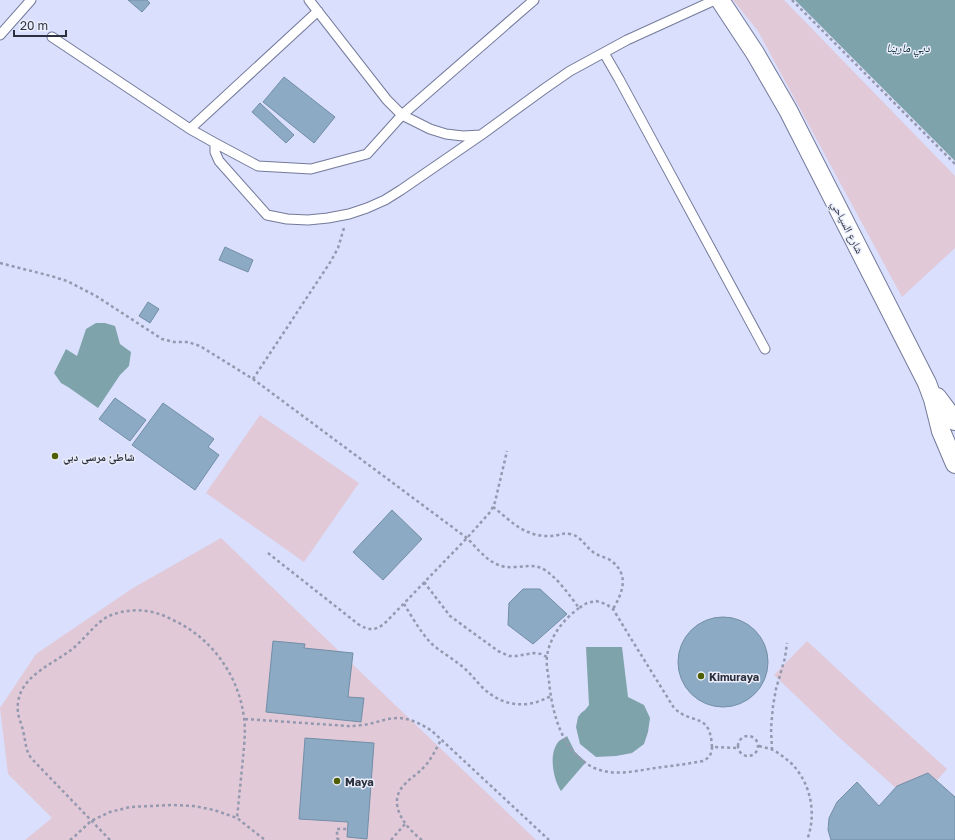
<svg xmlns="http://www.w3.org/2000/svg" width="955" height="840" viewBox="0 0 955 840" font-family="'Golos Text','Noto Naskh Arabic',sans-serif">
<rect width="100%" height="100%" fill="#d9dffc"/>
<path fill="#e1c9d8" d="M733,0H784L955,176V248L902,297L758,31Z
M260,415L359,483L304,562L206,493Z
M221,538L536,840H25L52,818L8,774L0,708L36,654L133,588Z
M807,641L875,704L947,769L915,805L842,740L774,675Z"/>
<path fill="#7fa3ab" d="M795,0H955V161Z
M96,323H105L115,326L120,344L131,352L129,366L120,375L98,408L68,387L61,383L54,373L66,349L77,356L86,329Z
M586,647H622L628,697L644,705L650,718L648,732L644,744L632,753L616,756L596,757L580,744L576,727L578,717L581,713L585,710L589,705Z
M567,736L575,752L586,762L561,791C553,779 548,753 559,741C561,739 565,738 567,736Z"/>
<path fill="#8caac3" stroke="#728ea7" d="M128,0H147L150,3L142,12Z
M284,77L335,117L314,143L263,102Z
M260,103L294,135L286,143L252,112Z
M225,247L253,260L248,272L219,260Z
M148,302L159,309L150,323L139,316Z
M115,398L146,420L130,441L99,419Z
M163,403L214,439L208,447L219,455L195,490L132,445Z
M392,510L422,539L383,580L353,552Z
M523,589H540L567,614L533,644L508,625L509,603Z
M678 662a45 45 0 1 1 90 0a45 45 0 1 1-90 0Z
M273,641L305,644L304,648L353,653L348,697L364,698L361,722L266,712Z
M305,738L374,743L367,839L347,837L348,822L299,819Z
M928,773L955,797V840H831L828,830L829,818L837,802L857,782L879,806L897,786Z"/>
<g fill="none" stroke-linecap="round" stroke-linejoin="round">
<defs>
<path id="service" d="M309,0L387,100L402,115L430,129L446,134L463,136L481,135
M0,35L31,0
M52,37L190,129L318,11
M604,53L619,79L765,349
M190,129L215,143L258,166L311,169L367,154L402,115L534,0
M215,143V152L219,161L267,215L287,219L308,220L328,218L349,214L367,208L385,200L401,190L481,135L544,89L570,71L627,40L715,0"/>
<path id="minor" d="M720,0L755,53L788,110L927,383L933,399L941,431L955,464
M937,397L955,421"/>
</defs>
<use href="#service" stroke="#747a9a" stroke-width="11"/>
<use href="#minor" stroke="#747a9a" stroke-width="20"/>
<path stroke="#9499af" stroke-width="2.5" stroke-dasharray="3 3" stroke-linecap="butt" d="M792,0L955,164
M0,263L51,276L67,281L96,296L162,339L174,342H188L200,346L253,379L467,538C481,552 492,569 514,567C524,567 532,564 541,568C555,574 570,596 579,608L587,603L596,601L606,604L613,609L630,637L674,708C693,726 710,711 712,747L738,748
M253,379L331,261L338,248L344,228
M493,507C504,515 515,527 528,532C537,536 548,537 558,535C562,534 565,533 570,534C581,536 585,546 593,552C598,556 605,557 610,560C630,574 623,592 613,609
M268,553L358,624C369,631 376,631 386,622L467,538L491,511L495,502L507,451
M424,582L450,616L498,651L509,656H516L534,653L541,654L547,657
M404,604C412,617 421,633 432,644C442,653 454,659 464,668C471,674 476,681 483,688C503,707 527,709 551,696
M579,608C564,619 549,637 547,657C546,665 548,673 549,681C552,714 563,756 597,769C615,776 636,771 655,768C671,766 687,764 703,761C709,758 712,754 712,747
M245,719L348,726C356,726 365,725 373,723C381,721 389,718 397,718C410,718 421,724 432,731L549,840
M738 746a10 10 0 1 1 20 0a10 10 0 1 1-20 0Z
M759,746C763,747 767,748 771,749C778,752 785,758 791,763C811,783 817,814 807,840
M772,750L771,728L773,706L776,689L785,658L787,643
M70,840L75,836L91,821L110,812L130,807L172,805L194,806L214,810L237,818L265,840
M110,840L32,759C25,751 26,741 23,731C22,725 19,719 18,713C14,679 48,667 71,650C83,641 96,622 109,616C130,607 153,609 173,620C212,638 239,676 244,718C246,731 244,745 243,758C241,778 239,798 237,818
M339,840L337,838V829H347
M391,840L405,824
M422,840C406,828 386,804 404,785C410,778 418,774 425,766C432,758 436,749 441,740"/>
<use href="#service" stroke="#fff" stroke-width="9"/>
<use href="#minor" stroke="#fff" stroke-width="18"/>
</g>
<g fill="#4f5e00" stroke="#eaedfb" stroke-width="1.5">
<circle cx="55" cy="456" r="4"/>
<circle cx="701" cy="676" r="4"/>
<circle cx="337" cy="781" r="4"/>
</g>
<g text-anchor="middle" dominant-baseline="central" stroke-width="3" stroke-linejoin="round" paint-order="stroke">
<g font-size="11" fill="#2d303d" stroke="#eaedfb">
<text transform="translate(848 227) rotate(63)">شارع السياحي</text>
</g>
<g font-size="11" font-weight="bold" fill="#2d303d" stroke="#eaedfb" text-anchor="start">
<text x="63" y="456">شاطئ مرسى دبي</text>
<text x="709" y="676">Kimuraya</text>
<text x="345" y="781">Maya</text>
</g>
<g font-size="12" font-style="italic" fill="#0f333a" stroke="#eaedfb">
<text x="908" y="47">دبي مارينا</text>
</g>
</g>
<path d="M14 30v6h52v-6" fill="none" stroke="#2d303d" stroke-width="2"/>
<text x="20" y="30" font-size="12" fill="#2d303d" stroke="#eaedfb" stroke-width="3" paint-order="stroke">20 m</text>
</svg>
